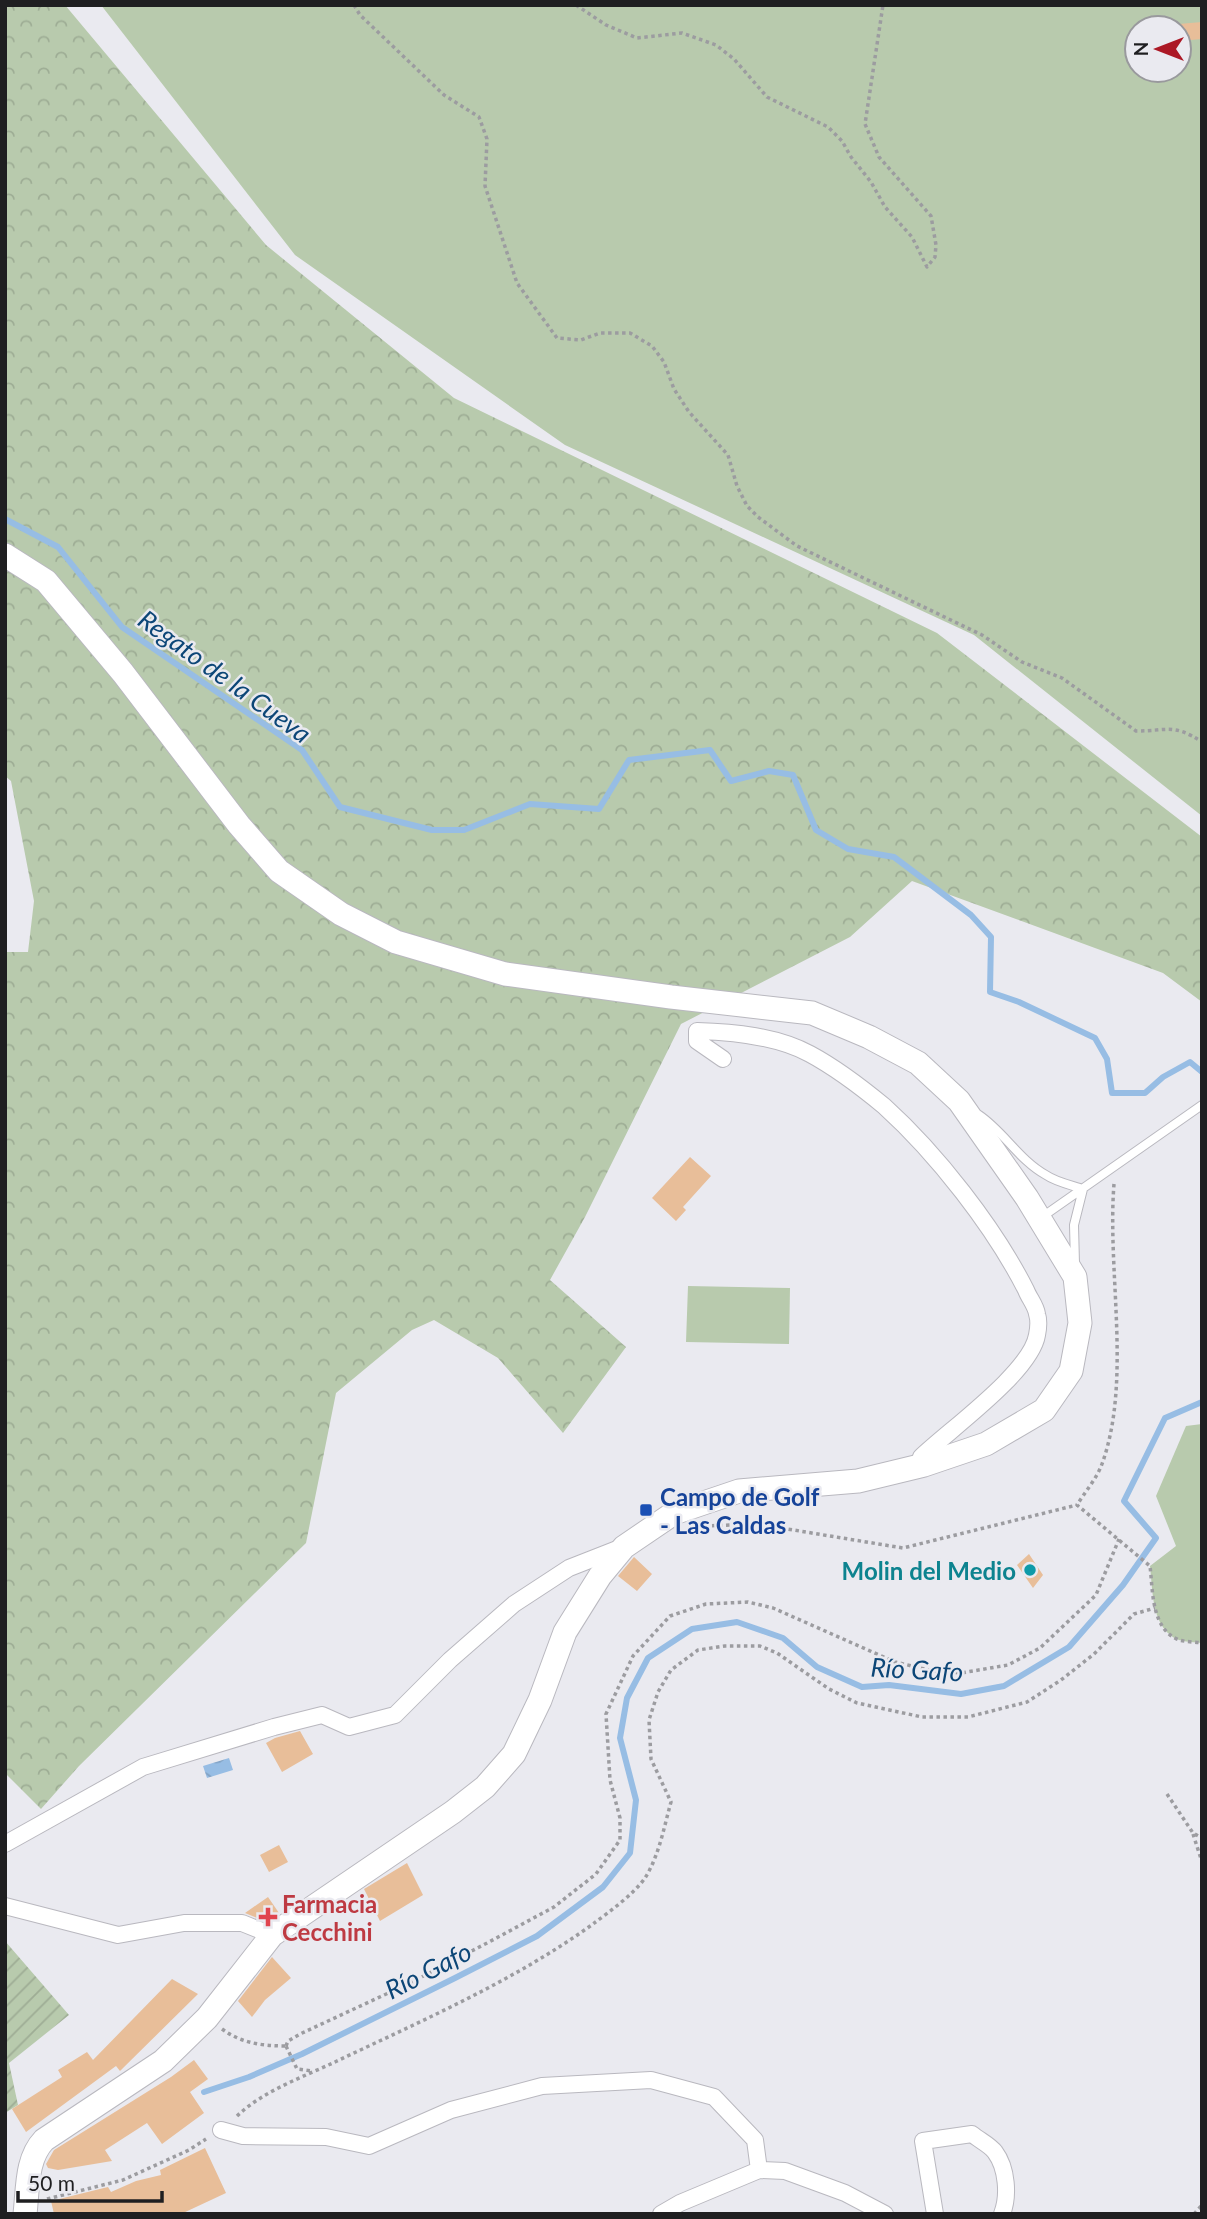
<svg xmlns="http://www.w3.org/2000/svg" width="1207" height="2219" viewBox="0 0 1207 2219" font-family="Lato,sans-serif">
<defs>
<pattern id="forest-crowns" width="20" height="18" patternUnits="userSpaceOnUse" patternTransform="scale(1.75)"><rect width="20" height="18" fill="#b8caad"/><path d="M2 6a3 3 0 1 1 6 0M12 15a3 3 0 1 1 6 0" fill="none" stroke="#9ead95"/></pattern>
<pattern id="garden-furrows" width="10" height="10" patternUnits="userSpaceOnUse" patternTransform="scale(1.75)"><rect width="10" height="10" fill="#b8caad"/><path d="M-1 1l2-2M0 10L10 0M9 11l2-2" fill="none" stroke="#9ead95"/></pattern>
<pattern id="water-waves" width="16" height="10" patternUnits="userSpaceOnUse" patternTransform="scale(1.75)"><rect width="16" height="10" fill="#97bde4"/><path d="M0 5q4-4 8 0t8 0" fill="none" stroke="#82a2c3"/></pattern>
</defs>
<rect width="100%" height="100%" fill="#eaeaf0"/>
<path fill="#b8caad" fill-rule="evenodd" d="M101,5H1202V816L974,635L565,445L295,255ZM1137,28H1179V70H1137Z
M688,1286L790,1288L789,1344L686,1342Z
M1202,1424V1643C1195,1642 1186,1642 1179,1640C1151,1629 1153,1591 1150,1566L1176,1546L1156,1496L1186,1426Z"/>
<path fill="url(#forest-crowns)" d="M5,5H65L266,245L454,398L937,633L1202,837V1002L1163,973L912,881L850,937L681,1024L585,1217L550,1280L626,1347L563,1433L498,1358L434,1320L412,1330L336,1393L306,1543L79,1766L41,1809L5,1773V952H28L34,901L11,781L5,776Z"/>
<path fill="url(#garden-furrows)" d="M5,1941L69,2015L9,2063L18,2105L5,2113Z"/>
<path fill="url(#water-waves)" d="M229,1758L233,1770L207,1778L203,1766Z"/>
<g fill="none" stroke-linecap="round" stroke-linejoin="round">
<path stroke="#97bde4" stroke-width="6" d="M5,519L58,547L122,627L302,750L340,807L432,830H464L530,804L599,809L629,760L710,750L731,781L769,771L793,775L816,830L848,849L894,857L971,915L991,937L990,992L1019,1002L1095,1038L1107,1059L1112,1093H1145L1163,1077L1190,1062L1202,1072
M204,2092L249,2077L302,2054L455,1978L537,1936L603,1887L630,1853L636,1800L620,1738L627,1698L648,1658L692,1629L737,1622L783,1638L817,1667L862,1687L889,1685L961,1694L1004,1686L1069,1647L1123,1585L1156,1538L1124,1501L1165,1418L1202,1402"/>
</g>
<path fill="#e8be99" d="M1202,22V39L1179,41V24Z
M690,1157L711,1176L683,1207L686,1210L676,1221L652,1198Z
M1029,1554L1043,1575L1033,1588L1017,1565Z
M634,1557L652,1574L637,1591L618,1576Z
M300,1731L313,1754L282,1772L266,1743L275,1738Z
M279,1845L288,1862L269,1872L260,1855Z
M407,1863L423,1895L380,1921L364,1889Z
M268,1897L279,1913L267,1922L245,1913Z
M272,1957L291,1978L265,2000L252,2017L238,2001Z
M172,1979L198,1994L120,2071L116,2066L26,2132L12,2109L62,2077L58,2070L87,2052L93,2060Z
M194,2060L208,2079L190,2092L204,2113L162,2144L147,2123L105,2150L112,2161L58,2170L48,2168L46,2164L54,2150L171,2077Z
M205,2148L226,2193L181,2214H54L51,2201L108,2187L111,2192L136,2181L161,2175L160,2170Z"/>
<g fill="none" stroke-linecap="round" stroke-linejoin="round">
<defs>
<path id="lane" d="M979,1115C1004,1132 1019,1160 1046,1175C1056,1182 1071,1185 1083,1189L1074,1225L1075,1264
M1042,1217L1202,1105"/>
<path id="street" d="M723,1059L697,1041V1031C734,1032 777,1036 810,1054C836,1068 861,1087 884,1106C937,1154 994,1227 1026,1290C1029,1298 1036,1306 1037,1314C1039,1320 1038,1330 1037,1335C1031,1372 949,1430 921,1457L918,1467
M5,1844L143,1767L274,1727L322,1715L349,1727L395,1715L450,1660L514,1604L569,1568L620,1548
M5,1906L118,1935L184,1923H242L272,1935
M221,2130L243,2136L326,2137L369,2146L451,2110L542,2086L651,2080L714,2097L755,2140L759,2170
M661,2214L680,2203L759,2170L785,2171L845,2193L885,2214
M935,2214L923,2141L972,2134C979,2140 990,2145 995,2152C1007,2168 1009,2196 1002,2214"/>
<path id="secondary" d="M5,555L46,581L123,673L239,825L279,871L341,914L396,942L505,974L671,997L812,1013L869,1037L918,1063L959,1101L1027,1198L1075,1277L1080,1323L1071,1371L1044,1410L986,1444L924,1465L858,1481L739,1491L674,1513L624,1547L600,1576L565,1632L540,1700L514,1754L485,1787L453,1812L272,1935L207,2018L163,2061L44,2140C26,2159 28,2188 25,2214"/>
</defs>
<use href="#lane" stroke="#b9b8bf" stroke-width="10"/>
<use href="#street" stroke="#b9b8bf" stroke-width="18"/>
<use href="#secondary" stroke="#b9b8bf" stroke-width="25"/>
<path stroke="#9c9ca0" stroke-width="3.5" stroke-dasharray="3.5 3.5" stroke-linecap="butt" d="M354,5L360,15L444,95L479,117L487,139L485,186L517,283L557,338L581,340L600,333H630L652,346L664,362L674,389L689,412L728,455L737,486L747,506L758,517L797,546L982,635L1022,662L1062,678L1136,731C1168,731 1173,723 1202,742
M576,5L606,25L637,38L682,33L716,45L734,59L767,97L828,127L842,141L851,157L871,182L885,207L912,237L927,267L935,257L936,245L931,216L879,157L865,124L883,5
M1114,1184C1107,1272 1132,1381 1102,1464C1097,1478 1085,1492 1077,1505L1150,1566C1153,1591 1151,1629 1179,1640C1186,1642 1195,1642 1202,1643
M705,1526L757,1524L903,1548L1077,1505
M1167,1794L1193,1833L1202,1838
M1193,1834L1202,1862
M222,2029C241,2043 262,2046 286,2046
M286,2046L288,2041L300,2034L410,1983L489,1942L554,1907L596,1874L620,1840V1818L610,1780L606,1714L633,1656L670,1616L706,1604L748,1602L773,1608L895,1662L933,1671L961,1673L1008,1665L1040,1648L1096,1595L1119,1539
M286,2046L297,2069L313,2071
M237,2116C263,2091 303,2077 335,2062C423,2020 514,1981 593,1924C609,1912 634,1894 645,1878C659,1856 664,1827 671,1802L651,1759L649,1720L658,1692L671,1670L698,1650L725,1646H760L777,1653L829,1689L857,1703L922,1717H968L1027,1702L1061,1680L1094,1654L1134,1614L1155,1608
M47,2199L123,2180L189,2150L206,2139
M1194,2214L1202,2205"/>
<use href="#lane" stroke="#fff" stroke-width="8"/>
<use href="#street" stroke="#fff" stroke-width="16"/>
<use href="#secondary" stroke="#fff" stroke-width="23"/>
</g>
<rect fill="#1a4fb4" stroke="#eaeaf0" stroke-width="2.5" x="639" y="1503" width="14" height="14" rx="3.5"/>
<circle fill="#0f9aa8" stroke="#eaeaf0" stroke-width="2.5" cx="1030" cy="1570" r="7"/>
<path fill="#e0444e" stroke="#eaeaf0" stroke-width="2.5" d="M264.5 1906.5h7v7h7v7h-7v7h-7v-7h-7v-7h7z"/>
<g text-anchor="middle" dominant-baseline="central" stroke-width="5" stroke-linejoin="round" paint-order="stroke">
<g font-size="24" font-weight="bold" fill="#164399" stroke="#eaeaf0" text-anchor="start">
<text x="660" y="1496">Campo de Golf<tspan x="660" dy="28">- Las Caldas</tspan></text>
</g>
<g font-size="24" font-weight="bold" fill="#0d838f" stroke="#eaeaf0" text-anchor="end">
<text x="1016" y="1570">Molin del Medio</text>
</g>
<g font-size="24" font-weight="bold" fill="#be3a42" stroke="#eaeaf0" text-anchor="start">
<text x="282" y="1903">Farmacia<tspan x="282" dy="28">Cecchini</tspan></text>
</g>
<g font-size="26" font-style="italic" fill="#0c4677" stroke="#eaeaf0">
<text transform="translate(225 676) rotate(36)">Regato de la Cueva</text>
<text transform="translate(917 1669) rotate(3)">Río Gafo</text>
<text transform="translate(428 1970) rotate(-27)">Río Gafo</text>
</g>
</g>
<rect width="1207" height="2219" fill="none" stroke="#1f1f21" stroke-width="14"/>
<g transform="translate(1158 49) rotate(270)"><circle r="33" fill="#eaeaf0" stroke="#99999d" stroke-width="2"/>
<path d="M0-5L12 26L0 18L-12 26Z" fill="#ac1825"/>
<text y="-10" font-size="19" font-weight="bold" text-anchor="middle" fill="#1f1f21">N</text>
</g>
<path d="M18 2191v10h144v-10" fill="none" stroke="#1f1f21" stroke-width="3.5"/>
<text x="28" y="2191" font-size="21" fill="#1f1f21" stroke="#eaeaf0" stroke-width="5" paint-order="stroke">50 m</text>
</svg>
